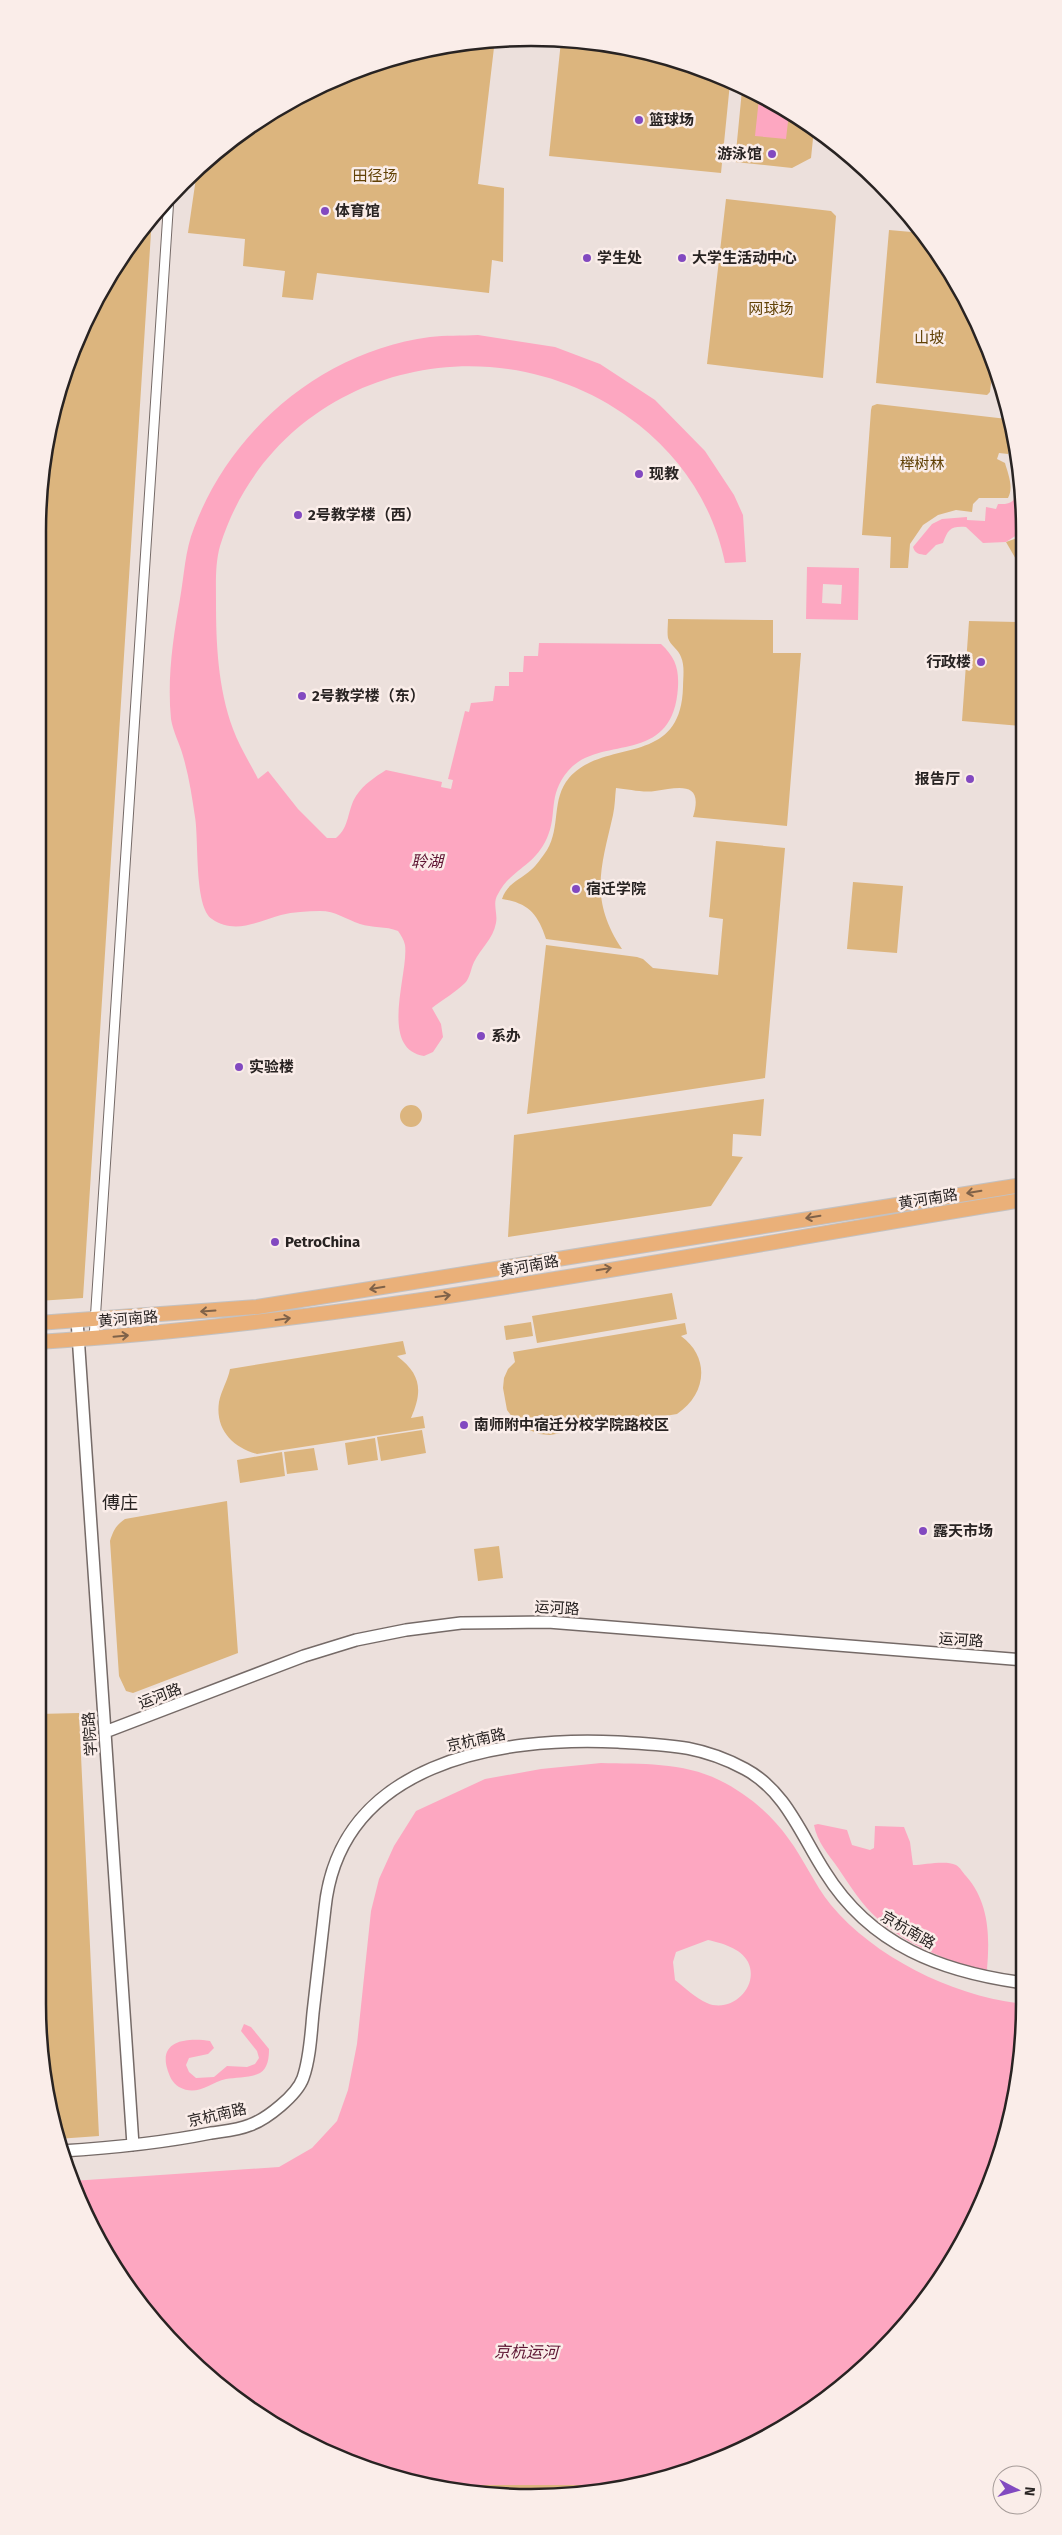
<svg xmlns="http://www.w3.org/2000/svg" width="1062" height="2535" viewBox="0 0 1062 2535" font-family="'Fira Sans','Noto Sans SC',sans-serif">
<rect width="100%" height="100%" fill="#ece0dc"/>
<path fill="#dcb57e" d="M495,39L478,184L504,188L503,262L492,260L489,293L317,273L313,300L282,297L285,271L243,266L245,239L188,233L197,171L230,140L312,89L403,54Z
M561,41L595,42L689,64L730,83L721,173L549,156Z
M742,90L805,121L814,129L811,158L792,168L735,162Z
M726,199L831,211L836,216L823,378L707,364Z
M152,217L83,1298L38,1301V531L42,466L64,373L103,285Z
M889,230L923,233C945,262 986,327 992,361C994,371 991,382 990,392L987,395L876,383Z
M877,404L1007,419L1011,430L1008,454L999,453L997,459L1005,463C1008,474 1014,487 1008,498H979L973,504L972,512L956,510L938,515L923,525L910,544L908,568H890L891,537L862,535L871,410L872,406Z
M1020,537L1021,568L1006,542Z
M668,619L773,620V653H801L787,826L693,817C704,781 680,787 655,791C643,793 628,789 616,788C615,796 615,806 613,815C601,868 589,899 622,949L546,939C538,914 528,903 502,899C507,883 520,880 531,870C537,865 542,857 547,850C561,827 551,799 569,778C604,737 681,769 683,687C683,678 685,666 681,657C679,650 670,645 668,638C667,633 668,625 668,619Z
M969,621L1021,622V726L962,721Z
M716,841L785,848L765,1078L527,1114L546,945L637,957L643,959L653,968L718,975L723,919L709,917Z
M853,882L903,886L897,953L847,949Z
M764,1099L761,1136L733,1134L732,1156L743,1157L711,1206L508,1237L514,1135Z
M400 1116a11 11 0 1 1 22 0a11 11 0 1 1-22 0Z
M672,1293L677,1319L537,1343L532,1316Z
M531,1322L533,1336L506,1340L504,1326Z
M685,1323L687,1334L681,1336C711,1358 706,1395 677,1414L550,1435L539,1434L518,1425L507,1410L503,1388L504,1378L508,1369L515,1362L513,1352Z
M403,1341L406,1354L397,1356C421,1374 423,1391 411,1418L423,1416L425,1428L257,1454C232,1447 215,1429 219,1402C221,1391 228,1380 230,1369Z
M422,1430L426,1453L381,1461L377,1437Z
M375,1438L378,1460L348,1465L345,1443Z
M314,1448L318,1470L287,1474L284,1452Z
M282,1452L285,1476L240,1483L237,1460Z
M227,1501L238,1653L133,1693L126,1691L119,1676L110,1541C113,1531 116,1525 125,1519Z
M499,1546L503,1578L478,1581L474,1549Z
M79,1713L99,2136L57,2139L47,2100L38,2004V1714Z
M660,2478C598,2497 531,2501 467,2493C446,2491 424,2483 404,2479Z"/>
<path fill="#fda7c1" fill-rule="evenodd" d="M759,98L789,113L786,139L755,136Z
M478,335L555,347L600,364L655,400L705,451L734,495L743,515L746,562L725,563C714,508 683,460 639,425C496,312 276,367 220,546C215,564 216,583 216,601C216,644 218,688 233,729C239,746 250,763 258,779L268,771L298,809L327,838H336C350,827 347,810 356,796C364,784 375,777 386,770L442,782L441,787L451,789L453,780L448,779L465,711L469,712L471,703L493,701L495,686H509V672H523L524,656H538L539,643L661,644C675,657 679,668 678,687C673,768 600,733 568,771C547,796 558,814 547,838C534,867 511,869 498,894C492,903 498,913 496,923C493,939 481,948 474,962C471,968 470,978 465,983C456,992 442,1000 432,1008L441,1024L443,1037L433,1052L424,1056C378,1049 409,973 405,945C404,940 401,935 398,931C386,926 372,928 360,924C345,919 336,911 320,911C307,911 293,912 281,915C259,921 235,935 212,919C194,907 199,841 195,817C192,797 189,776 183,756C180,744 173,732 171,719C167,679 173,638 180,599C184,577 185,550 194,528C231,429 323,351 430,337C445,335 462,336 478,335Z
M1017,455L1020,466V533L1006,542L983,543L966,527C951,526 948,529 943,543L936,545L926,555C919,554 915,554 913,547L932,524L942,519L967,517V520L985,521L986,507L996,509L998,504C1027,506 1012,481 1011,466H1016Z
M807,567L859,568L858,620L806,619ZM823,584L842,585L841,604L822,603Z
M601,1763C640,1764 683,1762 719,1780C746,1793 771,1814 788,1838C804,1859 814,1884 831,1905C875,1958 955,1997 1024,2004L1020,2069L998,2162L973,2223L922,2305L856,2375L778,2431L720,2460L638,2485H429L373,2471L285,2432L206,2375L160,2329L103,2250L72,2181L279,2167L312,2148L337,2121L348,2090L357,2044L371,1911L379,1879L394,1846L416,1811L485,1779L541,1769ZM708,1940C721,1943 741,1948 748,1962C760,1987 731,2014 707,2003C696,1998 685,1988 675,1980L673,1962L676,1952Z
M818,1824L847,1830L852,1845L870,1850L874,1848L875,1826L904,1827L910,1842L913,1865C925,1865 945,1860 956,1865C960,1867 963,1873 966,1876C989,1902 990,1936 987,1969L983,1972C947,1959 907,1946 878,1919C862,1905 850,1886 838,1868C829,1855 817,1842 814,1825Z
M244,2024L251,2027L269,2049C269,2058 268,2068 260,2073C250,2078 236,2077 226,2079C209,2083 197,2097 179,2087C172,2083 169,2075 167,2068C159,2039 190,2038 210,2041L214,2048L208,2054L189,2058L186,2065L189,2072L196,2078L214,2077L227,2066L247,2067L255,2064L259,2058L257,2051L241,2031Z"/>
<g fill="none" stroke-linecap="round" stroke-linejoin="round">
<defs>
<path id="minor" d="M94,1338L169,197"/>
<path id="tertiary" d="M77,1320L133,2145
M105,1732L304,1656L356,1640L406,1630L461,1623L548,1622L1024,1660
M61,2151C111,2148 162,2143 211,2133C224,2131 238,2130 250,2125C267,2119 297,2095 303,2078C310,2058 311,2034 313,2013C317,1978 321,1943 325,1908C340,1763 498,1736 618,1742C668,1745 700,1745 745,1769C786,1791 801,1835 825,1872C871,1946 942,1972 1024,1983"/>
<path id="primary" d="M38,1323L257,1307L1022,1185
M38,1342C369,1321 695,1253 1022,1200"/>
</defs>
<use href="#minor" stroke="#756a67" stroke-width="11"/>
<use href="#tertiary" stroke="#756a67" stroke-width="14"/>
<use href="#primary" stroke="#c3c1c1" stroke-width="16"/>
<use href="#minor" stroke="#fff" stroke-width="9"/>
<use href="#tertiary" stroke="#fff" stroke-width="11"/>
<use href="#primary" stroke="#eab079" stroke-width="14"/>
</g>
<defs><path id="oneway-shaft" d="M-6 0H5M1.5-3L5.5 0L1.5 3" fill="none" stroke-width="1.6" stroke-linecap="round" stroke-linejoin="round" transform="scale(1.25)"/></defs>
<g stroke="#7f6249">
<use href="#oneway-shaft" transform="translate(974 1192) rotate(171)"/>
<use href="#oneway-shaft" transform="translate(813 1217) rotate(171)"/>
<use href="#oneway-shaft" transform="translate(604 1269) rotate(-10)"/>
<use href="#oneway-shaft" transform="translate(377 1288) rotate(171)"/>
<use href="#oneway-shaft" transform="translate(443 1296) rotate(-8)"/>
<use href="#oneway-shaft" transform="translate(208 1311) rotate(176)"/>
<use href="#oneway-shaft" transform="translate(283 1319) rotate(-8)"/>
<use href="#oneway-shaft" transform="translate(121 1336) rotate(-5)"/>
</g>
<g fill="#8249c0" stroke="#faede9" stroke-width="2">
<circle cx="639" cy="120" r="5"/>
<circle cx="772" cy="154" r="5"/>
<circle cx="325" cy="211" r="5"/>
<circle cx="587" cy="258" r="5"/>
<circle cx="682" cy="258" r="5"/>
<circle cx="639" cy="474" r="5"/>
<circle cx="298" cy="515" r="5"/>
<circle cx="981" cy="662" r="5"/>
<circle cx="302" cy="696" r="5"/>
<circle cx="970" cy="779" r="5"/>
<circle cx="576" cy="889" r="5"/>
<circle cx="481" cy="1036" r="5"/>
<circle cx="239" cy="1067" r="5"/>
<circle cx="275" cy="1242" r="5"/>
<circle cx="464" cy="1425" r="5"/>
<circle cx="923" cy="1531" r="5"/>
</g>
<g text-anchor="middle" dominant-baseline="central" stroke-width="5" stroke-linejoin="round" paint-order="stroke">
<g font-size="15" font-weight="bold" fill="#282322" stroke="#faede9" text-anchor="start">
<text x="649" y="120">篮球场</text>
<text x="762" y="154" text-anchor="end">游泳馆</text>
<text x="335" y="211">体育馆</text>
<text x="597" y="258">学生处</text>
<text x="692" y="258">大学生活动中心</text>
<text x="649" y="474">现教</text>
<text x="308" y="515">2号教学楼（西）</text>
<text x="971" y="662" text-anchor="end">行政楼</text>
<text x="312" y="696">2号教学楼（东）</text>
<text x="960" y="779" text-anchor="end">报告厅</text>
<text x="586" y="889">宿迁学院</text>
<text x="491" y="1036">系办</text>
<text x="249" y="1067">实验楼</text>
<text x="285" y="1242">PetroChina</text>
<text x="474" y="1425">南师附中宿迁分校学院路校区</text>
<text x="933" y="1531">露天市场</text>
</g>
<g font-size="15" fill="#614105" stroke="#faede9">
<text x="375" y="176">田径场</text>
<text x="771" y="309">网球场</text>
<text x="929" y="338">山坡</text>
<text x="922" y="464">榉树林</text>
</g>
<g font-size="15" fill="#282322" stroke="#faede9">
<text transform="translate(928 1199) rotate(-9)">黄河南路</text>
<text transform="translate(529 1266) rotate(-10)">黄河南路</text>
<text transform="translate(128 1319) rotate(-5)">黄河南路</text>
<text transform="translate(557 1608) rotate(3)">运河路</text>
<text transform="translate(961 1640) rotate(4)">运河路</text>
<text transform="translate(160 1696) rotate(-21)">运河路</text>
<text transform="translate(90 1734) rotate(-94)">学院路</text>
<text transform="translate(476 1740) rotate(-12)">京杭南路</text>
<text transform="translate(908 1930) rotate(30)">京杭南路</text>
<text transform="translate(217 2115) rotate(-13)">京杭南路</text>
</g>
<g font-size="16" font-style="italic" fill="#5c1331" stroke="#faede9">
<text x="427" y="861">聆湖</text>
<text transform="translate(526 2352) rotate(1)">京杭运河</text>
</g>
<g font-size="18" fill="#282322" stroke="#faede9">
<text x="120" y="1503">傅庄</text>
</g>
</g>
<path d="M0 0H1062V2535H0ZM531 46H531A485 485 0 0 1 1016 531V2004A485 485 0 0 1 531 2489H531A485 485 0 0 1 46 2004V531A485 485 0 0 1 531 46Z" fill="#faede9" fill-rule="evenodd"/>
<path fill="none" stroke="#282322" stroke-width="2.5" d="M531 46H531A485 485 0 0 1 1016 531V2004A485 485 0 0 1 531 2489H531A485 485 0 0 1 46 2004V531A485 485 0 0 1 531 46Z"/>
<g transform="translate(1017 2490) rotate(96)"><circle r="24" fill="#faede9" stroke="#a69c99"/>
<path d="M0-4L9 19L0 12L-9 19Z" fill="#8249c0"/>
<text y="-8" font-size="14" font-weight="bold" text-anchor="middle" fill="#282322">N</text>
</g>
</svg>
